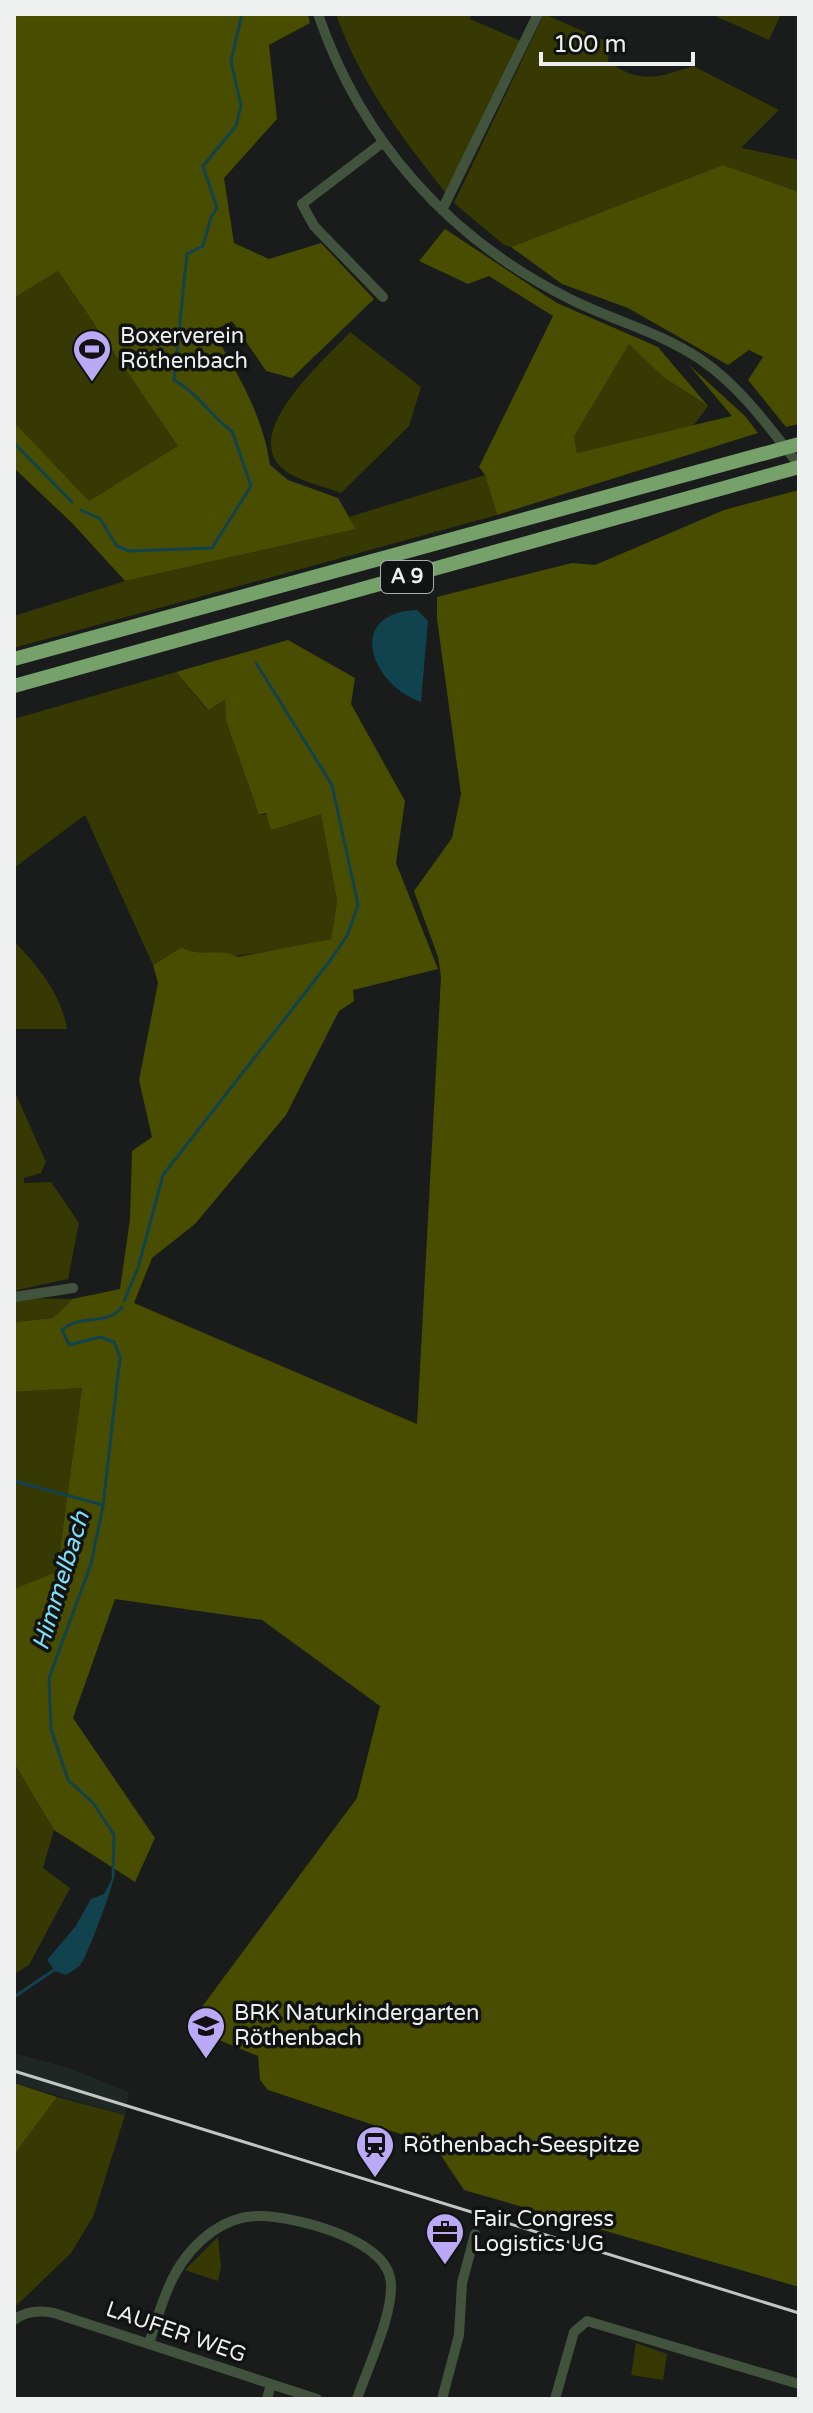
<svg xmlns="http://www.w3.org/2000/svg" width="813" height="2413" viewBox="0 0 813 2413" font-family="'Varela Round',sans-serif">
<rect width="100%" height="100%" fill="#191c1b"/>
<path fill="#1e2723" d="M14,2053L69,2068L129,2092L125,2115L14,2083Z"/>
<path fill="#363902" d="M336,14H471L470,19L521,41L446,193C401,137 360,82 336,14Z
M544,14L610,43L608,62C642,84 656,78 693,66L779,110L741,148L799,160V192L723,165L511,247L504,245L454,203Z
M711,14H781L769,40Z
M58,271L179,447L89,501L14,422V298Z
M350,332L421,387L409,426L341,493C324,486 297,481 283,469C240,432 325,360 350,332Z
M629,343L663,377L708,406L693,426L577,453L573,436Z
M485,475L497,515L14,648V616L125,581L356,529L349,517Z
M176,672L207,710L225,700L226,721L259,815L321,813L337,901L331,939C296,946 211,968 182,947L153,965L85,815L14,868V719Z
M14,941C39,968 60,991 67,1029H14Z
M14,1090L46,1162L41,1173L24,1178V1183L51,1182L79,1223L68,1279L17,1290V1298L72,1299L53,1318L14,1322Z
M82,1388L57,1573L14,1589V1392Z
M14,1763L54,1830L43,1868L70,1888L29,1965L14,1974Z
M57,2097L125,2115L93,2217L71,2253L17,2305L14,2303V2155Z
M218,2237L221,2267L218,2281L185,2270Z
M636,2343L667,2354L663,2380L631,2375Z"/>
<path fill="#494d00" d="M14,14H308L310,23L269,45L277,119L224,178L234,243L269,259L321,243L374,299L292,378L266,371L232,321L213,331C238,375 263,415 270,465L288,480L338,498L356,529L125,581L73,524L14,468V422L89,501L178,446L58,271L14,298Z
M723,165L799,192V424L786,427L748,380L763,357L749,350L728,365L628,308L562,284L511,247Z
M445,229L557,303L658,347L708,406L663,377L629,344L574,436L577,453L732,416L688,364L745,416L758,433L497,515L485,475L479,467L553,316L489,276L468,284L419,261Z
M799,490V2287L464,2190L434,2145L268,2090L260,2080L258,2056L187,2027L357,1798L380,1706L262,1620L115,1599L73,1718L155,1838L135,1882L54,1830L14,1763V1589L57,1572L82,1388L14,1392V1322L53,1318L72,1299L120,1289L130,1219L132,1151L152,1137L139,1080L158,983L153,965L182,947C199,959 221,947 238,957L331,939L337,901L321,814L271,830L266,813L259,815L226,721L225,700L208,710L176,672L288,640L355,678L351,704L405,801L396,863L438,969L353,990L354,1001L339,1011L286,1115L195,1224L152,1258L134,1303L417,1424L441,977L438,957L414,891L452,838L461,794L437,619V597L572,563L595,565L724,510Z
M14,2083L57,2097L14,2155Z"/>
<path fill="#11434f" d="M417,610L428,621L421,702C370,684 345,613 417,610Z
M114,1875C115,1882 87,1957 81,1964C78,1968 71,1972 66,1975L55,1971L47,1960L75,1927L91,1899L104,1894Z"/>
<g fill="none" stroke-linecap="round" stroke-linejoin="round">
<path stroke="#11434f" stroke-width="3" d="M230,430C209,414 198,393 174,380L187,254L203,246L211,217L217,208L203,166L236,126L241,106L231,61L242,14
M14,443L72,502
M81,510L100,519L117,546L129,551L212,548L251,486L232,431
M124,1301L138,1268L163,1175L329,962L347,936L358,905L332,785L256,663
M14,1481L103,1505
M113,1877L114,1835L94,1804L68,1780L51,1729L49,1678L91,1564L103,1506L120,1357L114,1342L100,1337L69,1345L62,1330C79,1314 109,1326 122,1307
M14,1997L57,1968"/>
<path stroke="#42533d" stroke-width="10" d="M318,14C361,140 448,238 568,298C611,320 658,331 700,359C741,387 769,427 799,465
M382,143L302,204L314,226L383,297
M442,210L538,14
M14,1297L73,1288
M14,2320C26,2311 39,2310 54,2313L317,2399
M149,2344C163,2299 173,2259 213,2231C226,2222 243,2216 259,2216C294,2216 381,2238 390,2277C397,2307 367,2369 357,2399
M267,2399L271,2384
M442,2399L459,2335L462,2283L475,2234
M555,2399L574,2332L587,2321L799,2384"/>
<path stroke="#76a16b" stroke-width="14" d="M14,659L799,444
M14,686L799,467"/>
<path stroke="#c2c5c4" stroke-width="3" d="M14,2071L799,2313"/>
</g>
<defs>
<symbol id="stadium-pin" viewBox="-11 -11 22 30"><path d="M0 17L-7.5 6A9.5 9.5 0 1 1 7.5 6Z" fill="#baaaf6" stroke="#101312"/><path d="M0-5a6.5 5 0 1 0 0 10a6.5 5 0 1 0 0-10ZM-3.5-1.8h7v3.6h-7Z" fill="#111"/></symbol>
<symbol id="school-pin" viewBox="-11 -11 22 30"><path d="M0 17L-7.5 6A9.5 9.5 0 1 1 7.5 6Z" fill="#baaaf6" stroke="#101312"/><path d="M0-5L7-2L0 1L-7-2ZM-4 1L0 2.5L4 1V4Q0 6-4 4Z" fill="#111"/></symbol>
<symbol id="station-pin" viewBox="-11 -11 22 30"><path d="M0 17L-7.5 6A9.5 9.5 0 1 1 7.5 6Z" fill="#baaaf6" stroke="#101312"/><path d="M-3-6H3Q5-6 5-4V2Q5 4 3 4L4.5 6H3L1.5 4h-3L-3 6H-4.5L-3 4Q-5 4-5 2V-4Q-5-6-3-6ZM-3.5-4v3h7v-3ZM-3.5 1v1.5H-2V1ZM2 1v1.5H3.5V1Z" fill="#111"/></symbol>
<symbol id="office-pin" viewBox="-11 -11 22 30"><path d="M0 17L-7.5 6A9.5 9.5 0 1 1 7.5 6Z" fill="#baaaf6" stroke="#101312"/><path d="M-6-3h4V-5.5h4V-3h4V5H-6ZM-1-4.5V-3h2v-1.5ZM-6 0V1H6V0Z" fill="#111"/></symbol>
</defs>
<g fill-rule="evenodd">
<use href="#stadium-pin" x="70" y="327" width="44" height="60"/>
<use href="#school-pin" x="184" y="2004" width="44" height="60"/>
<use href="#station-pin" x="353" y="2123" width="44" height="60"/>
<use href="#office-pin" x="423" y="2210" width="44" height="60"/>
</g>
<g text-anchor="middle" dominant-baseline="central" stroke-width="7" stroke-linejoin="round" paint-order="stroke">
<rect fill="#101312" stroke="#abaead" stroke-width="2" x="381" y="561" width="52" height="32" rx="6"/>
<g font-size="20" font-weight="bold" fill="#eef0ef">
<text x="407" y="577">A 9</text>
</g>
<g font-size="22" fill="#eef0ef" stroke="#101312" text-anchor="start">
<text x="120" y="336">Boxerverein<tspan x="120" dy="25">Röthenbach</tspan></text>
<text x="234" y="2013">BRK Naturkindergarten<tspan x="234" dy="25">Röthenbach</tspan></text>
<text x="403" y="2145">Röthenbach-Seespitze</text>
<text x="473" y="2219">Fair Congress<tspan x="473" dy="25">Logistics UG</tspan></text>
</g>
<g font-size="22" fill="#eef0ef" stroke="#101312">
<text transform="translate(176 2332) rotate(19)">LAUFER WEG</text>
</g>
<g font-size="24" font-style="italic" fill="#7ddef6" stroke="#101312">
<text transform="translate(61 1581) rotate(-73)">Himmelbach</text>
</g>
</g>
<rect width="813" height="2413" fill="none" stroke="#eef0ef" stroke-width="32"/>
<path d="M541 52v12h152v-12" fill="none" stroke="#eef0ef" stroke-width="4"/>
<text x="553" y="52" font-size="24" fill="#eef0ef" stroke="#101312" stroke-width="6" paint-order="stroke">100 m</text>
</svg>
